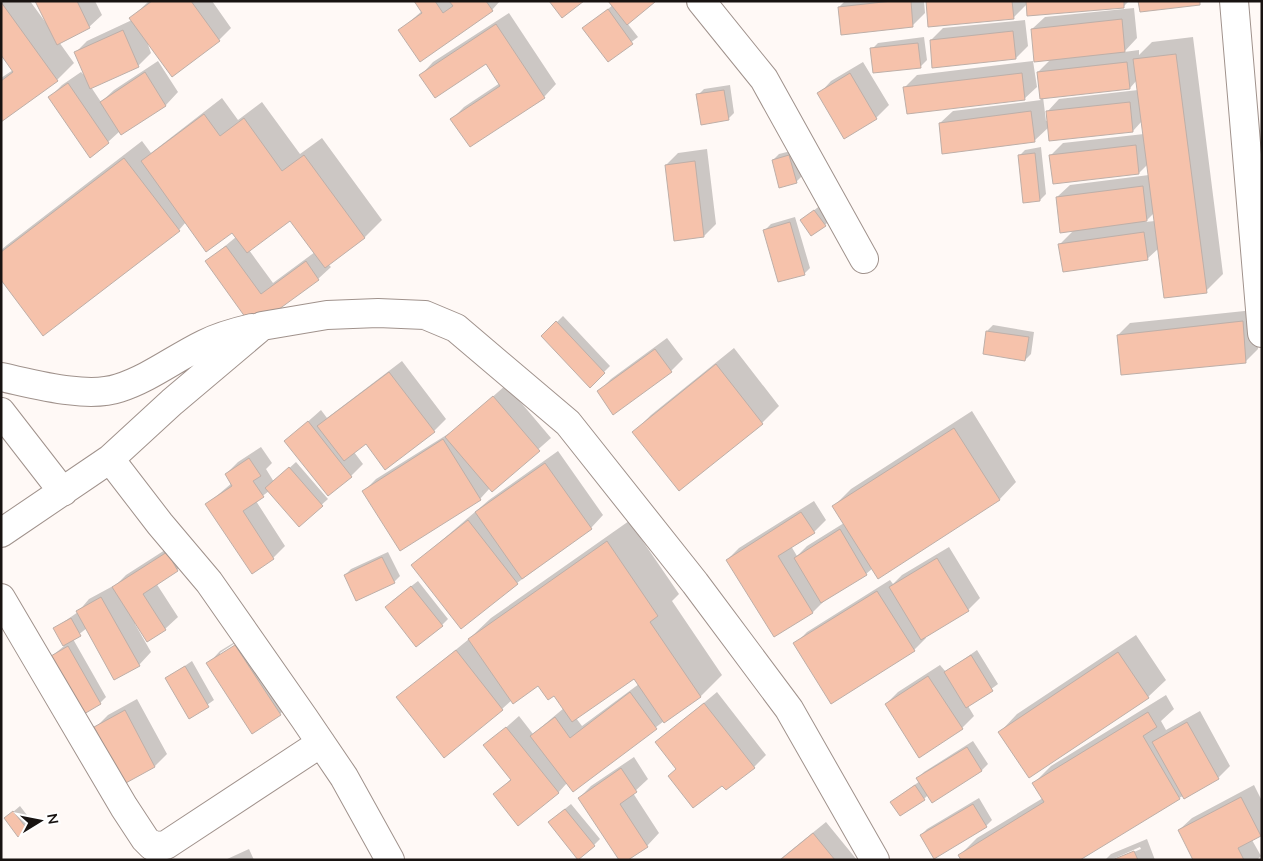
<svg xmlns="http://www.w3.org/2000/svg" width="1263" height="861" viewBox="0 0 1263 861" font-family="Mulish,sans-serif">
<rect width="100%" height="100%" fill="#fff9f6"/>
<path fill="#0003" fill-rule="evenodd" d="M1,1H30L46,23L37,1H95L102,15L89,27L59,42L74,63L57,80L1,120V78L13,70L1,53Z
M149,1H212L231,28L219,40L146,39L151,53L139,65L91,87L101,102L114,90L158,61L178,92L166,105L122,133L120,131L108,142L50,97L62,85L81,72L86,77L75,53L87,41L132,20L130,19Z
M415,1H500L492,10L400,30L422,11Z
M845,1H924L925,13L913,25L839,7Z
M927,1H1129L1124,6L1027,4L1013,18Z
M613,5L638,37L608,60L584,28Z
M1134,8L1137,38L1124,52L1139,50V55L1152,42L1193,37L1223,274L1206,291L1159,248L1147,259L1060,244L1074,230L1057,197L1070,185L1149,175L1148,164L1139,173L1051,155L1063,143L1144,134L1142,121L1133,131L1049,127L1034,141L940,123L953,111L1041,100L1038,72L1051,59L1032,29L1045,17ZM1137,80L1138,90L1059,99L1047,112L1048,120L1046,121L1043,97L1130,88ZM1154,213L1155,221L1145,222Z
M509,13L556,84L544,97L452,119L464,107L500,83L487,62L421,75L433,62Z
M1025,20L1028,46L1016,58L931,40L943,28Z
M924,37L927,60L921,66L872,49L878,43Z
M1033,61L1037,87L1024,99L905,87L917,75Z
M863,62L889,105L876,118L844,137L819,94L831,81Z
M730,85L734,113L728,119L698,95L704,89Z
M222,98L238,120L262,102L300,154L322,138L382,220L365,237L328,264L331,267L318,279L254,327L207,261L236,237L232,231L186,222L179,230L1,278V250L7,245L142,141L151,153ZM290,220L315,252L273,283L249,250Z
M1041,147L1046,194L1040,200L1019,156L1025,150Z
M707,149L716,224L704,236L666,165L678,153Z
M795,150L802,176L796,182L773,160L779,154Z
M821,205L831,219L825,225L801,220Z
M795,217L810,268L804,274L765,230L771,224Z
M1254,310L1258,349L1246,361L1118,335L1130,323Z
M563,316L610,366L590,386L543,336Z
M993,325L1034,332L1031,354L1025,360L987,331Z
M667,338L683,359L671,371L599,391L611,379Z
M734,348L779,406L762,423L634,432L651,415Z
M402,361L446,419L434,431L366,443L354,452L363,464L351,476L286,441L321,410L327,418Z
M506,385L551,438L492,490L490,488L480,499L364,491L376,479L456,429Z
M972,411L1016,482L999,500L873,568L866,574L825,600L813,612L775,636L727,560L739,548L814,501L826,520L814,532L791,546L797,556L807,546L844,523L834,506L851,489Z
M261,447L272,463L266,469L274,482L296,462L328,499L299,525L269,491L256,501L285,546L273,558L207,504L232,483L226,474L238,462Z
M558,451L603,515L591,528L517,583L413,565L489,500Z
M629,521L679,594L672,601L722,675L701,696L664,721L573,791L567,783L558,793L495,794L511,779L485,746L519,716L533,734L564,708L555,694L539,685L512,700L502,709L398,697L469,639L491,618ZM634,677L639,684L582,726L576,718Z
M179,541L189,557L177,570L156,583L178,617L165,629L148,640L137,623L135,624L151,652L139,665L87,628L73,639L106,697L100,703L52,656L64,646L55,628L78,612L89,599L113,586L114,587L126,575Z
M949,547L980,598L968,610L925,636L926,638L914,650L795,644L807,632L890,580L893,584L902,575Z
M388,552L400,576L394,582L345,575L351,569Z
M418,581L448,619L442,625L392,601Z
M248,634L292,702L280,714L253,732L208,664L220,651ZM240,640L241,642L220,656V653Z
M1136,635L1166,680L1148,697L1000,732L1017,714Z
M977,650L998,684L968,706L974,716L962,728L886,704L898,692L940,665L946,672Z
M192,661L214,700L190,717L167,678Z
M717,692L766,755L754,767L723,784L677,769L657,742Z
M1166,695L1174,709L1161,721L1166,730L1200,711L1230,766L1218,778L1179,798L960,855L977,838L1043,798L1034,783L1051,766Z
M137,699L167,754L155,766L125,783L96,727L108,715Z
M973,741L988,764L982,770L928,795L924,799L891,802L920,781L918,778L924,772Z
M634,757L648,779L633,793L659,833L647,846L626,860L579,798L591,786Z
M1254,785L1262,801V834L1252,840L1261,856L1257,860H1195L1179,830L1192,818Z
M979,798L992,820L986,826L921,835L927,829Z
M571,804L600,839L594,845L556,816Z
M20,806L33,823L27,829L6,818Z
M826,822L857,860H779Z
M1147,839L1155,860H1115L1141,849L1140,847L1111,860H1105L1111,854Z
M249,849L254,860H225Z"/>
<path fill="#f6c2ab" stroke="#beafa8" d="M35,1H77L90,28L57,45Z
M152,1H191L220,41L172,77L129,18Z
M414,1H435L443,13L453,6L449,1H486L493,11L420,62L398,30L422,13Z
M549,1H584L562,18Z
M608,1H655V2L627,25Z
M892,1H911L913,27L841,35L838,7Z
M926,1H1012L1014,19L928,27Z
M1026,1H1124V8L1027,16Z
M1138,1H1200V5L1140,12Z
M1,2L58,81L1,122V81L13,72L1,55Z
M608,9L633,44L608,62L582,28Z
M1122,19L1125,52L1034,62L1031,29Z
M496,24L545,98L470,147L450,119L500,86L486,64L435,98L419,75Z
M123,30L139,67L90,89L74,52Z
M1013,31L1016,59L932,68L930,40Z
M918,43L921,68L873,73L870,48Z
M1176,54L1207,293L1164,298L1133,59Z
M1127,62L1130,89L1040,99L1037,72Z
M145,72L166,106L121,135L100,102Z
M850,73L877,119L844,139L817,93Z
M1022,73L1025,100L907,114L903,87Z
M68,83L109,143L90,158L48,97Z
M724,90L729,120L701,125L696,94Z
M1130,102L1133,132L1049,141L1046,111Z
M1031,111L1035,142L942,154L939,123Z
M204,114L220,136L244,118L282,171L304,155L365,238L325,268L290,221L247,253L232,233L206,252L141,161Z
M1136,145L1139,174L1053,184L1049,155Z
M1035,153L1040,201L1023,203L1018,155Z
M789,155L797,183L779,188L772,160Z
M124,158L180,231L43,336L1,280V252Z
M695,161L704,237L674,241L665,165Z
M1143,186L1147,221L1060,233L1056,197Z
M814,210L826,226L811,236L800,220Z
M790,222L805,275L778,282L763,230Z
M1144,232L1148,260L1063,272L1058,244Z
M226,246L261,294L306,261L319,280L253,328L205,261Z
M556,321L605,373L590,388L541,336Z
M1243,321L1246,363L1121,375L1117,335Z
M986,331L1029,337L1025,361L983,354Z
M655,349L672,372L613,415L597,391Z
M716,364L763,424L679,491L632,432Z
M389,372L435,432L385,470L366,444L344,461L317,426Z
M493,396L540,451L492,492L445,437Z
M308,421L352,477L328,496L284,441Z
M954,428L1000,500L878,579L832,506Z
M443,439L481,500L400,551L362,491Z
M249,458L261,476L253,481L264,497L243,511L274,559L252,574L205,504L232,486L225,474Z
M545,463L592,529L522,579L475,512Z
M289,467L323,506L299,527L265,488Z
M801,512L815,533L778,556L813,613L774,637L726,560Z
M468,520L518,584L461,629L411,565Z
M840,529L867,575L821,603L794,558Z
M607,541L658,616L650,622L701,697L664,723L634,679L572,722L554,696L548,700L538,686L513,704L468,639Z
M167,552L178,571L143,594L166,630L147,642L112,587Z
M382,557L395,583L356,601L344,575Z
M937,558L969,611L921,640L889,587Z
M411,586L443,626L416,647L385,607Z
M877,591L915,651L831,704L793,643Z
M101,597L140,666L114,680L76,611Z
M71,618L81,636L63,646L53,628Z
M235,645L281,715L252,734L206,663Z
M68,646L101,704L84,714L51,656Z
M456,650L503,710L444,758L396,697Z
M1118,652L1149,698L1029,778L998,732Z
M971,655L993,691L966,708L944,672Z
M185,666L209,707L189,719L165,678Z
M928,676L963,729L919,758L885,704Z
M630,692L657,729L573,792L530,736L555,717L570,738Z
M704,703L755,768L726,790L722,786L693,808L668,776L676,769L655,742Z
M125,710L155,767L124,784L94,727Z
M1148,712L1157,727L1143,736L1180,799L1080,860H961L958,855L1044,802L1032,783Z
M1187,722L1219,779L1184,799L1152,742Z
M506,727L559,793L518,826L493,794L511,780L483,745Z
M967,747L982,771L932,803L916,778Z
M621,768L637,792L620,804L648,847L628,860H619L578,798Z
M915,785L925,800L900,816L890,802Z
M1241,797L1261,836L1238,848L1244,860H1193L1178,830Z
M973,804L987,827L934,859L920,835Z
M565,809L595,846L578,860L548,822Z
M13,811L28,830L18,837L4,818Z
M813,833L835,860H780Z
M1134,851L1138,860H1112Z"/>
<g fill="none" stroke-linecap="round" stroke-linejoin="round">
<defs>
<path id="minor" d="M701,1L764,79L864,259
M1234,1L1262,333
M1,377C34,384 87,399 119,388C150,378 175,358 204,344C220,336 235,332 252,328
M1,412L63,492
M110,459L160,524L209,582L304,718L344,777L390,860
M1,533L110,459L172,402L262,326L327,315L378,313L425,315L456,328L568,423L695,583L789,709L875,860
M1,598L124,807L145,839L152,846L166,845L321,743"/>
</defs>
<use href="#minor" stroke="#a0928c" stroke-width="30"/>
<use href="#minor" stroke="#fff" stroke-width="28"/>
</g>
<rect width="1263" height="861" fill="none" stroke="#181311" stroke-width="5"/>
<g transform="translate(40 821) rotate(80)" stroke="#ffffff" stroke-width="4" paint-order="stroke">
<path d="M0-4L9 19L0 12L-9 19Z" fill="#181311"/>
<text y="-8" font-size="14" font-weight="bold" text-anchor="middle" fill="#181311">N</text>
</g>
</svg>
